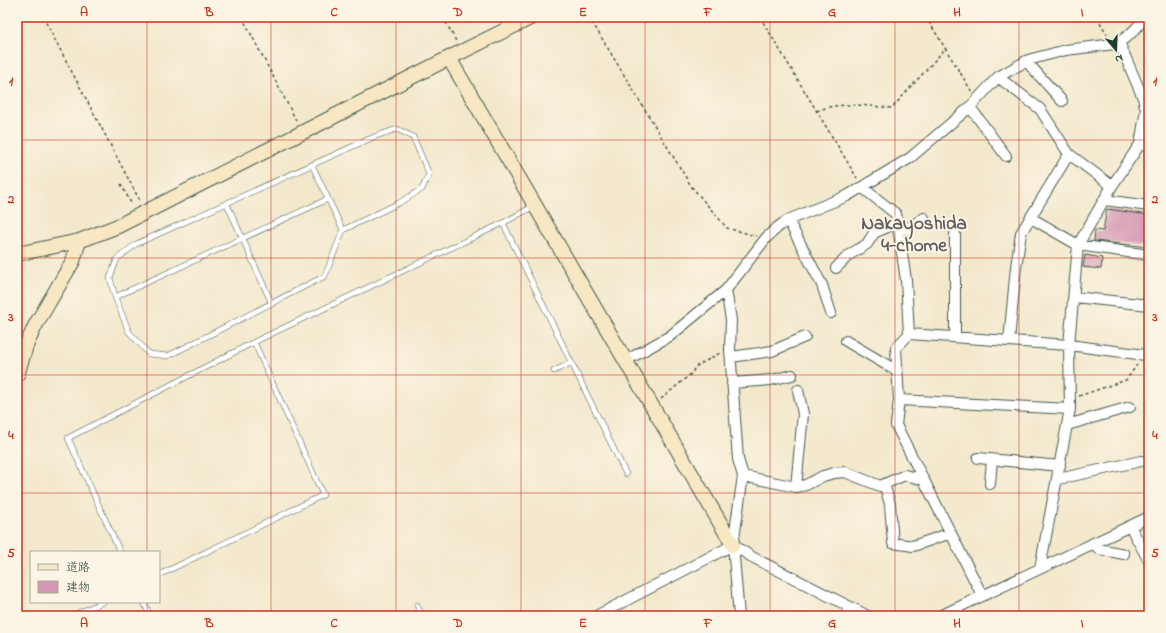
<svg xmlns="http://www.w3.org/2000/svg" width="1166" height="633" viewBox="0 0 1166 633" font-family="'Indie Flower','Klee One',sans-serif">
<rect width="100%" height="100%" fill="#fcf5e5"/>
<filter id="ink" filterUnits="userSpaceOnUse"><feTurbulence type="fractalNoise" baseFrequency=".025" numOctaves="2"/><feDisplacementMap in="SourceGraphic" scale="8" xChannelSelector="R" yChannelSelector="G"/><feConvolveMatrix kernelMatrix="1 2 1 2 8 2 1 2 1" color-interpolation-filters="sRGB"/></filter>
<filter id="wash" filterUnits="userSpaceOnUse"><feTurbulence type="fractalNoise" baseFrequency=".012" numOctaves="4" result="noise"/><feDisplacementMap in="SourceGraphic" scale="16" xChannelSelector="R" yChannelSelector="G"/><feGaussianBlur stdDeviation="0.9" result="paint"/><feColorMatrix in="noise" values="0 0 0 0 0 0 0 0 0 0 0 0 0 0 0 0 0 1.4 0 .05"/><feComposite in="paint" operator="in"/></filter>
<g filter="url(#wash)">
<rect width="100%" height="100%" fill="#f3e8cc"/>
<g id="blocks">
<path fill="#d496b2" d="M1107,209L1149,215V247L1094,241L1095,230L1103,231Z
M1085,255L1102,258L1101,269L1083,267Z"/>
</g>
</g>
<g filter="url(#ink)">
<use href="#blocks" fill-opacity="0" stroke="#3f574b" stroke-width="1"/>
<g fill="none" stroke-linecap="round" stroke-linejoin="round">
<defs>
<path id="lane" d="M397,129L413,137L429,174L422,189L399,203L343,230L325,276L168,356L149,354L129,332L115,297L110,278L117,259L136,244L376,136Z
M312,165L343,230
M227,204L272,304
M503,223L626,474
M115,297L328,199
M554,371L571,363
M120,552L68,438L254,342L503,223L534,206
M159,575L323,495L254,342
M144,602L150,616
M417,605L422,616
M77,616L78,613L103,602"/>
<path id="street" d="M1119,42L1143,98L1146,110L1140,144L1149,146
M1026,61L1062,101
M998,77L1040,109L1069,154L1112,186
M970,107L1006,156
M1069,154L1021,233L1016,267L1009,341L1069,345L1145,355L1149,352
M863,188L896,214L906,280L909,334L896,348L899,400L896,425L982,595
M1105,200L1149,206
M1031,218L1078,245L1149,255
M788,220L822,285L831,313
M899,234L924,218
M836,268L849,255L867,244L874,233L897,223
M726,290L731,320L730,350L738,459L743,476L733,545L739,616
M1074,297L1149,305
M909,334L1009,341
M955,337V234
M846,341L897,371
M731,357L772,351L805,337
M625,361L670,336L726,290L766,238L778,227L788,220L847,196L910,158L970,107L998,77L1028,60L1066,50L1114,44C1128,39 1136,28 1146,17
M732,383L771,380L792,375
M899,400L1070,409
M1067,425L1130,407
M978,458L1060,466
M743,476L796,487L806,485L823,476L834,473L845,472L880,486L905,475L924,480
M1058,479L1141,461
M884,484L890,504L893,543L913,546L951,533
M990,484L992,460
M796,487L803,414L798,390
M1130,526L1149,561
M1093,543L1099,549L1124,554
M733,545L752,557L868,616
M1040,568L1070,409L1069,345L1078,245L1112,186L1140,144L1149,135
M596,616L733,545
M847,616L848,606
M940,616L1149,517"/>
<path id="secondary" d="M449,58L733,545
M17,254L79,241L118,226L449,58L532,17
M17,375L26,346L35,326L73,261L79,241"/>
</defs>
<use href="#lane" stroke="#3f574b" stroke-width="6"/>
<use href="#street" stroke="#3f574b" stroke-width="12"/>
<use href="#secondary" stroke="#3f574b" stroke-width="16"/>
<path stroke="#3f574b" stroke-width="1.5" stroke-dasharray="3 3" stroke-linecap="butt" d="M43,17L140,201
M242,17L297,122
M443,17L456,41
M589,17L691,186L727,228L756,236
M760,17L857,178
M926,17L972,92
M1097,17L1108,36
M817,111C839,101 868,106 892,108L945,49
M121,184L132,205
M1079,396L1126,380L1137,365
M661,399L692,373L695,367L720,353"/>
<use href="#lane" stroke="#fff" stroke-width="5"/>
<use href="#street" stroke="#fff" stroke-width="10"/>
<use href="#secondary" stroke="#f7e8c3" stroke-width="14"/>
</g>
</g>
<path fill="none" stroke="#c8321e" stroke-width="1" stroke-opacity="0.55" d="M147,17V552M271,17V616M396,17V616M521,17V616M645,17V616M770,17V616M895,17V616M1019,17V616M17,140H1149M17,258H1149M17,375H1149M17,493H1149M147,602V616"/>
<g text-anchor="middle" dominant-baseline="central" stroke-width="4" stroke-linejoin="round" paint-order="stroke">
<g font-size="19" font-weight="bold" fill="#5e5c60" stroke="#fcf5e5">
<text x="914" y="224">Nakayoshida<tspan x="914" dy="22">4-chome</tspan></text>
</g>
</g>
<rect width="1166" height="633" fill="none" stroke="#fcf5e5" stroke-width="44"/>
<rect x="30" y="551" width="130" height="52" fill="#fcf5e5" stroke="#a4ab9e"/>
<rect x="38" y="564" width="20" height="6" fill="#f7e8c3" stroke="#a4ab9e"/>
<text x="66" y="571" font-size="12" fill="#1f3d34">道路</text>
<rect x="38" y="581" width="20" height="12" fill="#d496b2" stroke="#a4ab9e"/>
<text x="66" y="591" font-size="12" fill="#1f3d34">建物</text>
<g transform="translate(1116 50) rotate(161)" stroke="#fcf5e5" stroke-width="3" paint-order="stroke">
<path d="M0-3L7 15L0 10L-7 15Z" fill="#1f3d34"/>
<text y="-6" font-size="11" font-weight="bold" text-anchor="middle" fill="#1f3d34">N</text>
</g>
<rect x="22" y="22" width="1122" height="589" fill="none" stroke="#c8321e" stroke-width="1.5"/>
<g font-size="13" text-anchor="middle" font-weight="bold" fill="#c8321e">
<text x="84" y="16">A</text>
<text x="209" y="16">B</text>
<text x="334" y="16">C</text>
<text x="458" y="16">D</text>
<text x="583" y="16">E</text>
<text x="708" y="16">F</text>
<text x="832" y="16">G</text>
<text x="957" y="16">H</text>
<text x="1082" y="16">I</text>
<text x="11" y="85">1</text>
<text x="1155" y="85">1</text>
<text x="11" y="203">2</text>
<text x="1155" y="203">2</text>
<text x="11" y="321">3</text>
<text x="1155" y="321">3</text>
<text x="11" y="439">4</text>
<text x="1155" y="439">4</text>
<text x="11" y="557">5</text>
<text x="1155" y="557">5</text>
<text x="84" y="627">A</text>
<text x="209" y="627">B</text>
<text x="334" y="627">C</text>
<text x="458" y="627">D</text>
<text x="583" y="627">E</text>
<text x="708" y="627">F</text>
<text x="832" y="627">G</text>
<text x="957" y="627">H</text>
<text x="1082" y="627">I</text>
</g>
</svg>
